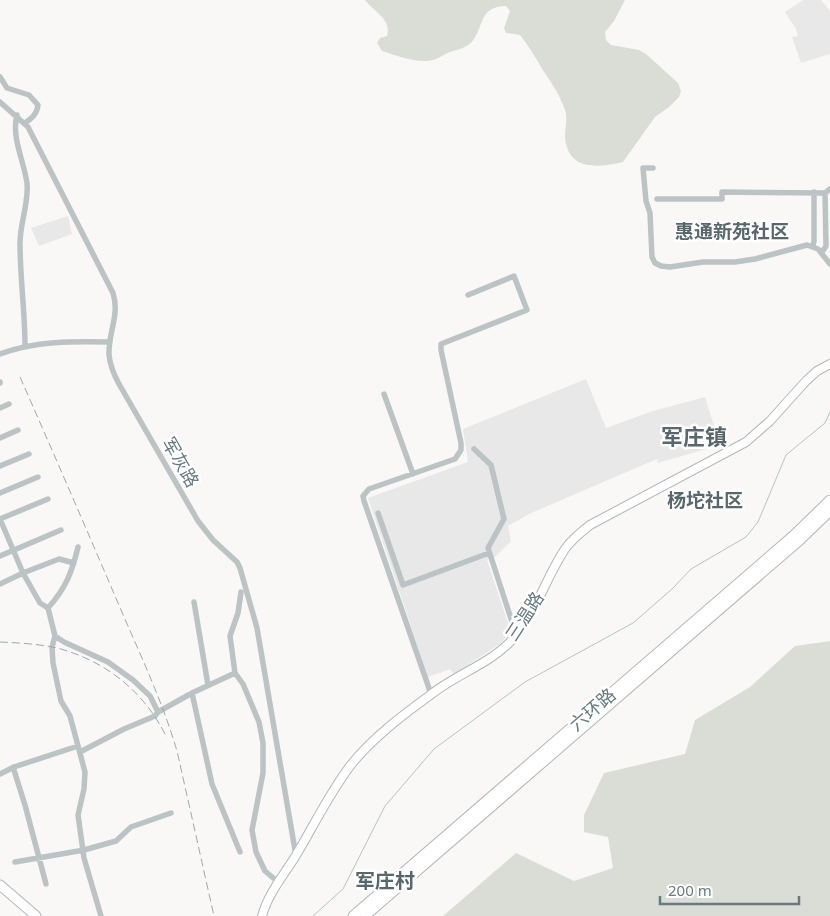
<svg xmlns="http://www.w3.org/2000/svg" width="830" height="916" viewBox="0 0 830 916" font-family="'Noto Sans','Noto Sans SC',sans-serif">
<rect width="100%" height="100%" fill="#f9f8f7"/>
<path fill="#e7e8e7" d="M803,0H821L830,11V54L801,63L792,37L798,36L796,29L785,12Z
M68,216L72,234L39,246L31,228Z
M586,379L606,428L653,411L705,397L720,445L658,463L657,459L529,514L508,526L511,541L495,557L487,560L511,632L500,644L454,674L450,669L428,677L368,498L468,462L463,429Z"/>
<path fill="#daddd6" d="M365,0H625L614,21L605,32L606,40L611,45L639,50L646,54L678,83L681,91L679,97L669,107L655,117L623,162C597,168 567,171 565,136C565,128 568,118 565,110C559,93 550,81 541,67C534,55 528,45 520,35L506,33L504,28L510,11L506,6C480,7 485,22 474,39C468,48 459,49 450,52C445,54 441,57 436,59C420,65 398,56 382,51L377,43L380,38L387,36C392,19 374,12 365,0Z
M830,641V916H443L516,853L574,881L613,868L608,837L584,832V815L604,773L685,754L695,720L750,687L795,646Z"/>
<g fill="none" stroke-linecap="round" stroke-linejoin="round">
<path stroke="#b4c4c4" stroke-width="1" d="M313,916L343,889L385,806L434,749L525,682L633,623L672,589L691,569L746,537L758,522L786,455L825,423L830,412"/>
<defs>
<path id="major" d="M262,916C268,894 283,876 295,857C313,827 329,794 350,766C372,738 404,714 433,693C456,675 488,664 509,643C535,617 545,579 565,549C572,539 581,532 590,525L746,442L770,421L806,381L817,371L830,364"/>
<path id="highway" d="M0,885L36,916
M353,916L794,535L830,500
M365,916L800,540L830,511"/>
</defs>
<use href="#major" stroke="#b0b7b9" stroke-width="10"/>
<use href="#highway" stroke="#b2b8ba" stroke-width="11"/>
<path stroke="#bcc3c4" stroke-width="5.5" d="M0,77L7,88L29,95L38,105C37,114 32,118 25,123
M0,102L28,127L113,293C120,316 108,332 109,355C110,365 114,375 119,384L198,521L213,540L237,562L240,568L257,628L296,856
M17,115C11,137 24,161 27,183C29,203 20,223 20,243C20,278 25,312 25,346
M653,168H643L646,201L650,213L652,257L655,263L661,266L670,267L703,262H735L755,259L807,245L818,249L830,264
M657,199H722V192L825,193L830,189
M813,246L814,241V192
M822,252L826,246L825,193
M0,354C35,341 73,341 110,342
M0,382V383
M384,394L413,474
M0,408L9,404
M0,438L18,430
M474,449L491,465L504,519L488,548L516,634
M0,466L29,454
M0,493L38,477
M378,513L403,585L489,553
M0,519L23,573L59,559L74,563
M0,519L48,499
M0,556L61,530
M0,584L23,573L40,603L48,608L55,636L64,642L108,662L133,680L150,696L158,712
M241,592L238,613L230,636L235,673L243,684L259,722L263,743V773L252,830L256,852L265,871L278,882
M194,602L208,685
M48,608C66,588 72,572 78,547
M55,636L52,647L53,663L61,701L70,716L85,772L84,789L78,815L84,858L101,916
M192,693L212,784L240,852
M431,694L364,501L363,496L369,489L455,459L461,450V443L441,350V344L527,310L514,276L468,295
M80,752L124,729L155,716L158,712L192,693L235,673
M13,767L25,805L46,884
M0,774L14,767L78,746
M15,862L84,850L116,841L131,827L171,813"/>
<use href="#major" stroke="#fff" stroke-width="8"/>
<use href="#highway" stroke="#fff" stroke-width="9"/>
<path stroke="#9ea8ab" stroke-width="1" stroke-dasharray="8 4" stroke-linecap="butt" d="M20,377C53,452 86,528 118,603C139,652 162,700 177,751L214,916
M0,642C20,643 42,644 61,649C109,663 146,694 167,738"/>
</g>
<g text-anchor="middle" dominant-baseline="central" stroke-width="5" stroke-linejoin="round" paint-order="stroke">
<g font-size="18" fill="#667a7f" stroke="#fff">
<text transform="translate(181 462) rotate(60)">军灰路</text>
<text transform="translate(524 616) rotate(-57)">三温路</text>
<text transform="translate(592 709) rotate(-41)">六环路</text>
</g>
<g font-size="19" font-weight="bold" fill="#58676b" stroke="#fff">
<text x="732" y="231">惠通新苑社区</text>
<text x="705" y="500">杨坨社区</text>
</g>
<g font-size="20" font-weight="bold" fill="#58676b" stroke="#fff">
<text x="385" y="880">军庄村</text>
</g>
<g font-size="22" font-weight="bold" fill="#58676b" stroke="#fff">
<text x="694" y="436">军庄镇</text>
</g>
</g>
<path d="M660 896v8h139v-8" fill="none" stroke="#667a7f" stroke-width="2.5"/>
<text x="668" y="896" font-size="15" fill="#667a7f" stroke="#ffffff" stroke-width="4" paint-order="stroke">200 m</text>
</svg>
